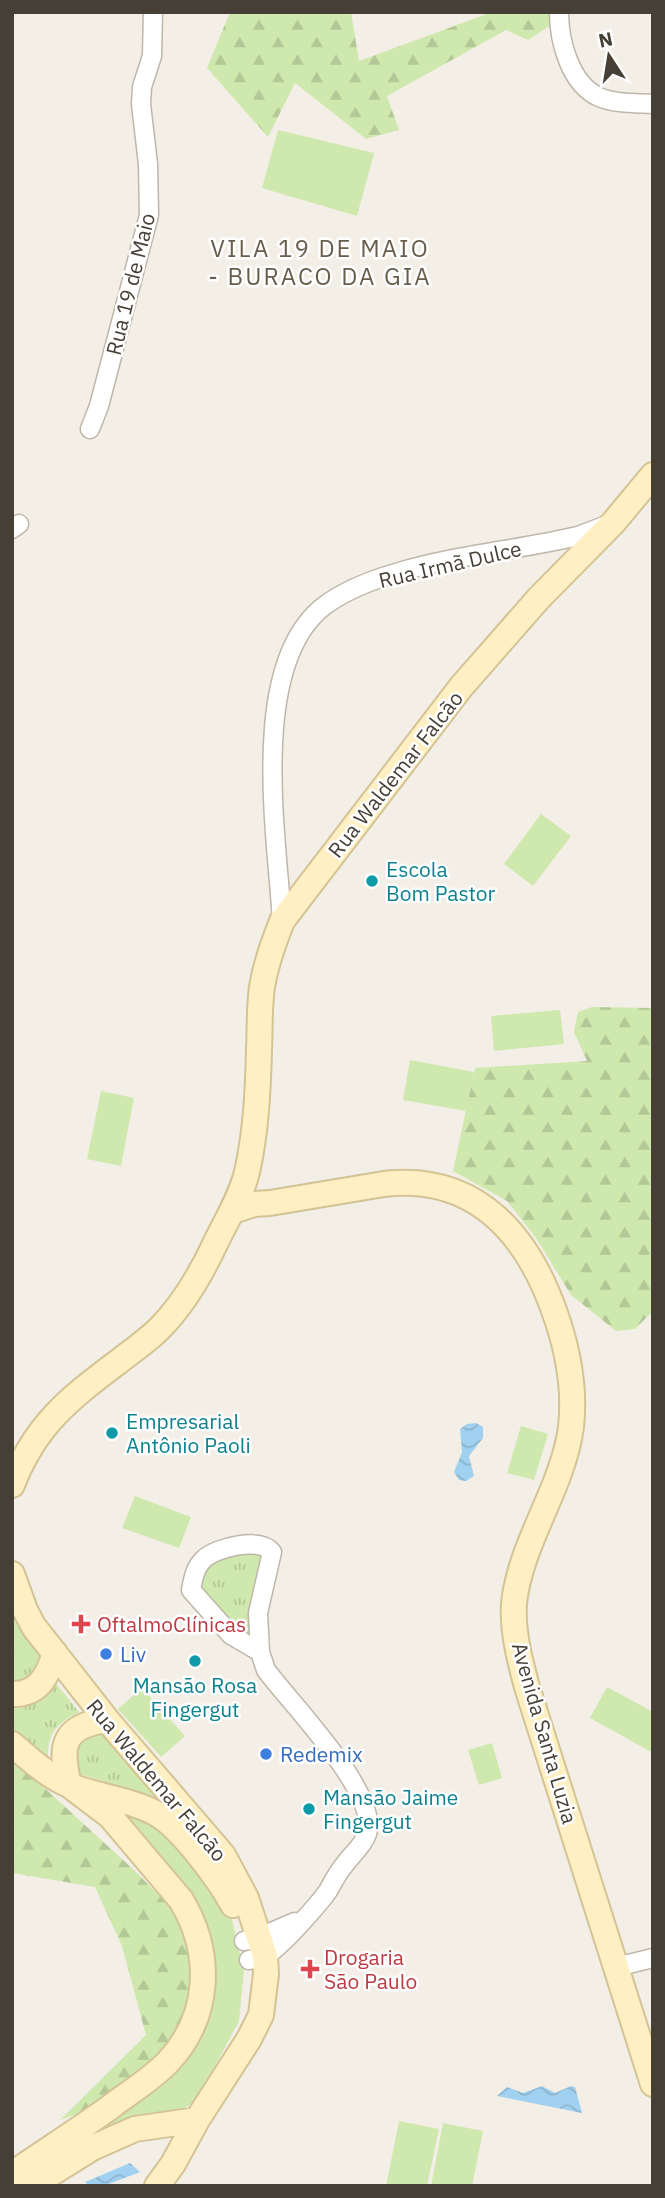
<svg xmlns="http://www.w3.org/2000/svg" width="665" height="2198" viewBox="0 0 665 2198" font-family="'IBM Plex Sans',sans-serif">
<defs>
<pattern id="forest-firs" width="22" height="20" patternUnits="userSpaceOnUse" patternTransform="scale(1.75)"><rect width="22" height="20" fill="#cfe8ae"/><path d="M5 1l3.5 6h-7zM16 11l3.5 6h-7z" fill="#b3c896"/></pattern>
<pattern id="park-tufts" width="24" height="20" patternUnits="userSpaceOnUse" patternTransform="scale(1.75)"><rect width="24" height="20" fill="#cfe8ae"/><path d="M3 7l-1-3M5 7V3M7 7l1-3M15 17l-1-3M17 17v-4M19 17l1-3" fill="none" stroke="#b3c896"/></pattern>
<pattern id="water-waves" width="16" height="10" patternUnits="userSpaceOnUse" patternTransform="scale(1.75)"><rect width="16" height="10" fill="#a1d1f1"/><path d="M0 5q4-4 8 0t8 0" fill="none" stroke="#8cb4cf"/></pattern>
</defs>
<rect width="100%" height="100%" fill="#f3efe6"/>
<path fill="#cfe8ae" d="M278,130L374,153L357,216L262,188Z
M541,814L571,836L533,886L504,864Z
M560,1010L564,1044L494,1051L491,1016Z
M410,1060L474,1072L466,1111L403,1100Z
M101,1091L134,1098L121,1166L87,1159Z
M521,1426L548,1434L534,1480L507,1473Z
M135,1496L191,1517L179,1548L122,1528Z
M607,1687L653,1712V1753L590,1718Z
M142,1688L185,1736L161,1757L118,1709Z
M492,1743L502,1778L479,1785L468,1750Z
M104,1805L144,1819L186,1856L229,1907L244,1970L239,2021L198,2098L178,2114L84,2145L112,2119L206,1932Z
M399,2121L439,2129L427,2186H386Z
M443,2123L483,2131L472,2186H431Z"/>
<path fill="url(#forest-firs)" d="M230,12H351L359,61L492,12H549L551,25L528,40L506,30L387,96L399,130L366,139L295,83L268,137L207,68Z
M592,1007L653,1008V1311L635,1329L616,1331L571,1295L536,1238L507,1201L453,1171L475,1068L587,1061L574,1032L578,1012Z
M12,1758L136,1872L173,1910L194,1965L190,2009L158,2062L99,2106L60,2120L146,2035L122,1946L95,1887L12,1873Z"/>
<path fill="url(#park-tufts)" d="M237,1553L267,1554L253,1638L211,1607L196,1590L210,1562Z
M12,1604L36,1646L40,1661L36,1676L12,1685Z
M54,1681L79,1712C53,1726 47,1735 48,1764L12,1739V1707C29,1709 42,1691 54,1681Z
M103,1730L169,1802L80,1774C76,1759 77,1750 83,1736Z"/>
<path fill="url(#water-waves)" d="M476,1423L483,1427V1438L469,1456L474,1476L466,1481L459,1480L454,1472L462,1452L460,1429L467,1424Z
M542,2086L555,2093L571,2086L575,2087L582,2113L497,2096L507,2087L523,2093Z
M130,2163L140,2172L104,2186H89L85,2182Z"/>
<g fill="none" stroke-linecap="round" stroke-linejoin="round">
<defs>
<path id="street" d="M559,12C559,41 570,84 599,97C615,104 636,103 653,104
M90,429L99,406L149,215L148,164L141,104L142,87L152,56L153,12
M12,529L19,524
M282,921C277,836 248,665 324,606C344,591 372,580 396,573C455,555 518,550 578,536L607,525
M244,1941L260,1937L295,1922
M249,1960C254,1959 261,1958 265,1956C280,1948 318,1905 328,1891C333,1882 338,1872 345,1864C352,1854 363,1846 367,1834C380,1793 290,1703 266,1670L260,1652L258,1613L272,1552C260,1537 217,1547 204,1559C195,1567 193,1579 191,1590L231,1635L260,1652
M616,1967L653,1958"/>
<path id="secondary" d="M233,1211L254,1204L270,1203L384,1184C479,1173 531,1239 558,1322C569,1356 575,1391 571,1427C563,1488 521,1541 514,1603C512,1631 520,1661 527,1687L653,2084
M12,1485C35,1425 69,1399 118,1362C132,1351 147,1341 159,1329C182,1306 201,1274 215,1244C226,1221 241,1197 247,1172C256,1132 258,1091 259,1050C260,1029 259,1008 262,987C266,963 274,942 282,921L461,687L539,598L613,523L653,475
M12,1574L25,1610L34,1627L107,1720L223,1855L246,1898L265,1956L266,1974L261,2015L249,2039L197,2120L173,2164L157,2186
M12,1694C39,1695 48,1675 55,1653
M12,1744C29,1759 48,1776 69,1785C97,1797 130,1799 157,1814C181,1828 220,1880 233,1905
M69,1785C59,1745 63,1726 107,1720
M12,2174C44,2152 77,2131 109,2108C128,2093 151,2080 168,2062C211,2016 213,1953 181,1900L110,1816L69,1785
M31,2186L92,2148L135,2129L197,2120"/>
</defs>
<use href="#street" stroke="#bfb7a9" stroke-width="21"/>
<use href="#secondary" stroke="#d4c395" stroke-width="28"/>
<use href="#street" stroke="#fff" stroke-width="18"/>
<use href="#secondary" stroke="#fff0c4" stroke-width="24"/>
</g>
<g fill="#0f9aa8" stroke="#fff" stroke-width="2.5">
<circle cx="372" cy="881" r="7"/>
<circle cx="112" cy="1433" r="7"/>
<circle cx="195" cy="1661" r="7"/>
<circle cx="309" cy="1809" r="7"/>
</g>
<g fill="#e0444e" stroke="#fff" stroke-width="2.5">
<path d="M77.5 1613.5h7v7h7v7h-7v7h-7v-7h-7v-7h7z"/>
<path d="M306.5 1958.5h7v7h7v7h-7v7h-7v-7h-7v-7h7z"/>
</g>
<g fill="#3f7fe0" stroke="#fff" stroke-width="2.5">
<circle cx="106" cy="1654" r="7"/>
<circle cx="266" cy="1754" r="7"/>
</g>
<g text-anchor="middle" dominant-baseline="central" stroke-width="5" stroke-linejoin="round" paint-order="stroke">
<g font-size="21" fill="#463f35" stroke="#fff">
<text transform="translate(130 284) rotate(-76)">Rua 19 de Maio</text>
<text transform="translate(450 564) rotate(-13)">Rua Irmã Dulce</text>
<text transform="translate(395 774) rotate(-52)">Rua Waldemar Falcão</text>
<text transform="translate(545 1733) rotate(74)">Avenida Santa Luzia</text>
<text transform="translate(157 1780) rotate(50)">Rua Waldemar Falcão</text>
</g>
<g font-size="21" fill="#0d838f" stroke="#fff" text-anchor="start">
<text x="386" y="869">Escola<tspan x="386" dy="24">Bom Pastor</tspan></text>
<text x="126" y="1421">Empresarial<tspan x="126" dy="24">Antônio Paoli</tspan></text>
<text x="195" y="1685" text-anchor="middle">Mansão Rosa<tspan x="195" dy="24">Fingergut</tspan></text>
<text x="323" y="1797">Mansão Jaime<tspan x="323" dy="24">Fingergut</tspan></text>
</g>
<g font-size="21" fill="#be3a42" stroke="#fff" text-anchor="start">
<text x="97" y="1624">OftalmoClínicas</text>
<text x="324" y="1957">Drogaria<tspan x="324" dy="24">São Paulo</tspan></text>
</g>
<g font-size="21" fill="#366cbe" stroke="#fff" text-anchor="start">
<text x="120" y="1654">Liv</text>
<text x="280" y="1754">Redemix</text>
</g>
<g font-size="24" letter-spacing="2" fill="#695d4c" stroke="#fff">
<text x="320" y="248">VILA 19 DE MAIO<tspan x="320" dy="28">- BURACO DA GIA</tspan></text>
</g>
</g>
<rect width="665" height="2198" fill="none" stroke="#463f35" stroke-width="28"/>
<g transform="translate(609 56) rotate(348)" stroke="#ffffff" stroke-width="5" paint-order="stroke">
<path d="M0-5L12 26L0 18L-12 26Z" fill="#463f35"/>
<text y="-10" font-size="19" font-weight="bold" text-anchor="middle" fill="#463f35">N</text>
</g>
</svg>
